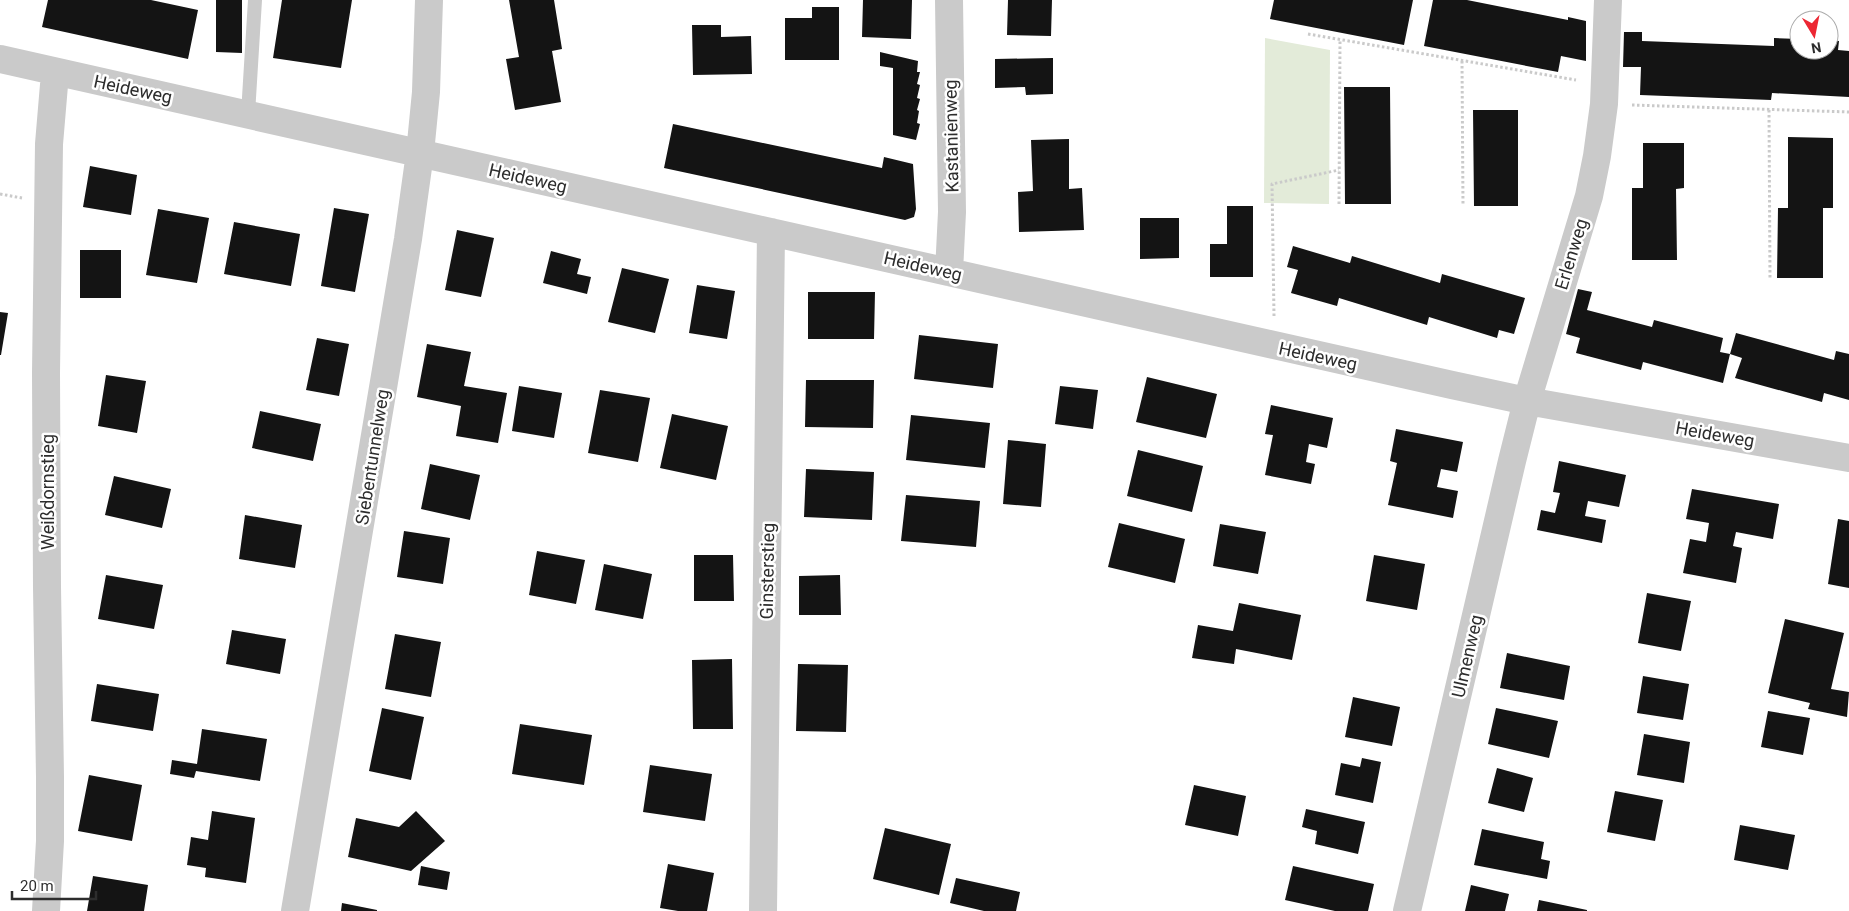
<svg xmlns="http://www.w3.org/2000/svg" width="1849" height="911" viewBox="0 0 1849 911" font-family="Roboto,sans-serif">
<rect width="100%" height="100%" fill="#fff"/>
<path fill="#e3ebd9" d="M1265,38L1330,50L1329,204L1264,203Z"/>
<path fill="#141414" d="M48,0H151L198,10L188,59L42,27Z
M216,0H242V53L216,52Z
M282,0H352L341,68L273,58Z
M509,0H554L562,49L552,51L561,102L515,110L506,59L519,57Z
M863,0H912L911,39L862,37Z
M1008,0H1052L1051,36L1007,35Z
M1274,0H1413L1404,45L1270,19Z
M1433,0H1467L1568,20V17L1586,21V61L1561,56L1558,72L1424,46Z
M812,7H839V60H785V18H812Z
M692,25H721V37L751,36L752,74L693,75Z
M1624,32H1642V41L1774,46V38L1799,39V50H1829V40L1839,41L1838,50L1849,51V97L1772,93L1771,100L1640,95L1641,67H1623Z
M880,52L918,61L917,72H920L917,84L920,85L917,98L920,99L917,110L919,111L917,123L920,124L916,140L893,135V68L880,66Z
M1053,58V94L1026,95L1025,87L995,88V59Z
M1344,87H1390L1391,204H1345Z
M1473,110H1518V206H1474Z
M673,124L882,168L884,157L913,164L916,209L914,217L905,220L664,168Z
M1788,137L1833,138V208H1823V278H1777L1778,208H1788Z
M1069,139V189L1082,188L1084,230L1019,232L1018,192L1033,191L1031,140Z
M1643,143H1684V188L1676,189L1677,260H1632V188H1643Z
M90,166L137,175L131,215L83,207Z
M1227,206H1253V277H1210V244H1227Z
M334,208L369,214L355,292L321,286Z
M158,209L209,218L197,283L146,275Z
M1140,218H1179V258L1140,259Z
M234,222L300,234L291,286L224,274Z
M457,230L494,238L481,297L445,290Z
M1293,246L1350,263L1352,256L1440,283L1442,274L1525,298L1514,334L1499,330L1497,338L1429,317L1427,325L1339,298L1337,306L1291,293L1298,270L1287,267Z
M80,250H121V298H80Z
M551,251L581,259L577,274L591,277L587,294L543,283Z
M622,268L669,279L655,333L608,322Z
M697,285L735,291L727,339L689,333Z
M1578,289L1592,292L1587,310L1652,327L1654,320L1723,338L1720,352L1730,354L1736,333L1834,360L1836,351L1849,354V400L1824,393L1822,402L1735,378L1742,358L1730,354L1723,383L1643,362L1641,370L1576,353L1580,338L1566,334Z
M808,292H875L874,339H808Z
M0,312L8,313L1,355H0Z
M919,335L998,344L993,388L914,379Z
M317,338L349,344L339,396L306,390Z
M427,344L471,352L464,386L507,393L498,443L456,436L461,406L417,397Z
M106,375L146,381L137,433L98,426Z
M1147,377L1217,394L1206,438L1136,422Z
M806,380H874L873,428L805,427Z
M519,386L562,393L554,438L512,431Z
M1060,386L1098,390L1093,429L1055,424Z
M600,390L650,398L638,462L588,453Z
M1271,405L1333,418L1327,448L1309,444L1306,462L1315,464L1311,484L1265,475L1273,435L1265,434Z
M260,411L321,424L313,461L252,448Z
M672,414L728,426L716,480L660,468Z
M911,415L990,423L985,468L906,460Z
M1396,429L1463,442L1457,472L1441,469L1437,487L1458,491L1453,518L1388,505L1397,463L1390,461Z
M1008,440L1046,444L1041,507L1003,504Z
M1138,450L1203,466L1192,512L1127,496Z
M1559,461L1626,475L1619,507L1588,501L1585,516L1606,520L1602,543L1537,530L1541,510L1555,513L1560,493L1553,492Z
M430,464L480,475L470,520L421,509Z
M806,469L874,472L872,520L804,517Z
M114,476L171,489L162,528L105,515Z
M1692,489L1779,504L1773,539L1736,532L1733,546L1742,548L1736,583L1683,573L1690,539L1706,542L1709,523L1686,519Z
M906,495L980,501L976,547L901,541Z
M245,515L302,525L295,568L239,559Z
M1838,519L1849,521V588L1828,584Z
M1119,523L1185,539L1175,583L1108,567Z
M1220,524L1266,532L1258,574L1213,566Z
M404,531L450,538L443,584L397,577Z
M537,551L585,560L576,604L529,595Z
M694,555H733L734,601H694Z
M1374,555L1425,564L1417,610L1366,601Z
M604,564L652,574L643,619L595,610Z
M106,575L163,585L154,629L98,619Z
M840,575L841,615H799V576Z
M1647,593L1691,601L1681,651L1638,643Z
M1239,603L1301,615L1292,660L1236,649L1234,664L1192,658L1198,625L1233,631Z
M1785,619L1844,633L1831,689L1849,692L1847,717L1808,709L1810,703L1768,693Z
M232,630L286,639L280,674L226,664Z
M395,634L441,642L431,697L385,689Z
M1507,653L1570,666L1564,700L1500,688Z
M732,659L733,729H693L692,660Z
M798,664L848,665L846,732L796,731Z
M1643,676L1689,684L1683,720L1637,713Z
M97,684L159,694L153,731L91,721Z
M1353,697L1400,707L1392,746L1345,737Z
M382,708L424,717L411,780L369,771Z
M1496,708L1558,721L1549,758L1488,744Z
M1768,711L1810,718L1803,755L1761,747Z
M520,724L592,735L584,785L512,774Z
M202,729L267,739L260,781L196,771L194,778L170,774L172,760L197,764Z
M1644,734L1690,742L1684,783L1637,775Z
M1362,758L1381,762L1373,803L1335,795L1341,763L1360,767Z
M650,765L712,774L705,821L643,812Z
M1497,768L1533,778L1524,812L1488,803Z
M89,775L142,785L132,841L78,831Z
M1194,785L1246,796L1238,836L1185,825Z
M1615,791L1663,800L1655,841L1607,832Z
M1306,809L1365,822L1358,854L1315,844L1317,831L1302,827Z
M212,811L255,818L246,883L205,877L206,868L187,865L191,837L208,840Z
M416,811L445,841L411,871L348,857L356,818L399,827Z
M1740,825L1795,835L1788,870L1734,860Z
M885,828L951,844L939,895L873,879Z
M1482,829L1544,842L1541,859L1550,861L1547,879L1474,865Z
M668,864L714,873L707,911H678L660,908Z
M421,866L450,872L447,890L418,885Z
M1293,866L1374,884L1368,911H1335L1285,900Z
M93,876L148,885L144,911H87Z
M956,878L1020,892L1016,911H984L950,903Z
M1471,885L1509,894L1505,911H1465Z
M1539,900L1587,910V911H1537Z
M342,903L377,910V911H341Z"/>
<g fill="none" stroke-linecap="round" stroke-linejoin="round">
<path stroke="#cacaca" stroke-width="3" stroke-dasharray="2.5 2.5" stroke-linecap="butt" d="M1308,34L1576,80
M1462,61L1463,206
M1632,105L1849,112
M1769,110L1770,280
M0,194L22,198
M1339,204L1340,41
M1274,316L1272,184L1339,170"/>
<path stroke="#cacaca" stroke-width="14" d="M248,114L255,0"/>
<path stroke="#cacaca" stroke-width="28" d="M0,59L1452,385L1527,401L1849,458
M949,272L952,212L949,0
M46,911L50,841V777L47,587L46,373L49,144L55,73
M295,911L408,239L420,153L426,92L429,0
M763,911L771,232
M1407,911L1512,461L1527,401L1589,196L1597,156L1604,104L1608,0"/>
</g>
<g text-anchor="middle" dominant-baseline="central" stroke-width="5" stroke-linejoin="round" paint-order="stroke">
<g font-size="18" fill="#2d2d2d" stroke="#fff">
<text transform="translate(133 89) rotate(12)">Heideweg</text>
<text transform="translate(951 136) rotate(-91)">Kastanienweg</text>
<text transform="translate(528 178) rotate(13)">Heideweg</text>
<text transform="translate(1571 254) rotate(-73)">Erlenweg</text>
<text transform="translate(923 266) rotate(13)">Heideweg</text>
<text transform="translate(1318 356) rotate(12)">Heideweg</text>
<text transform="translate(1715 434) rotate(10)">Heideweg</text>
<text transform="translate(372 457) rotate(-81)">Siebentunnelweg</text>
<text transform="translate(47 492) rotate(-90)">Weißdornstieg</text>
<text transform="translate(767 571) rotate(-89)">Ginsterstieg</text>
<text transform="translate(1467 656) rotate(-77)">Ulmenweg</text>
</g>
</g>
<g transform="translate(1814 35) rotate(170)"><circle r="24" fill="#ffffff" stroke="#ababab"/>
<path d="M0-4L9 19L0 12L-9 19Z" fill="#ec2733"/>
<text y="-8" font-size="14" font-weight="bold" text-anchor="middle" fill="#2d2d2d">N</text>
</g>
<path d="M12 891v8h84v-8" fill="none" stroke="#2d2d2d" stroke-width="2.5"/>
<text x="20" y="891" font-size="15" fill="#2d2d2d" stroke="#ffffff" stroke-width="4" paint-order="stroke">20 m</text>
</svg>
